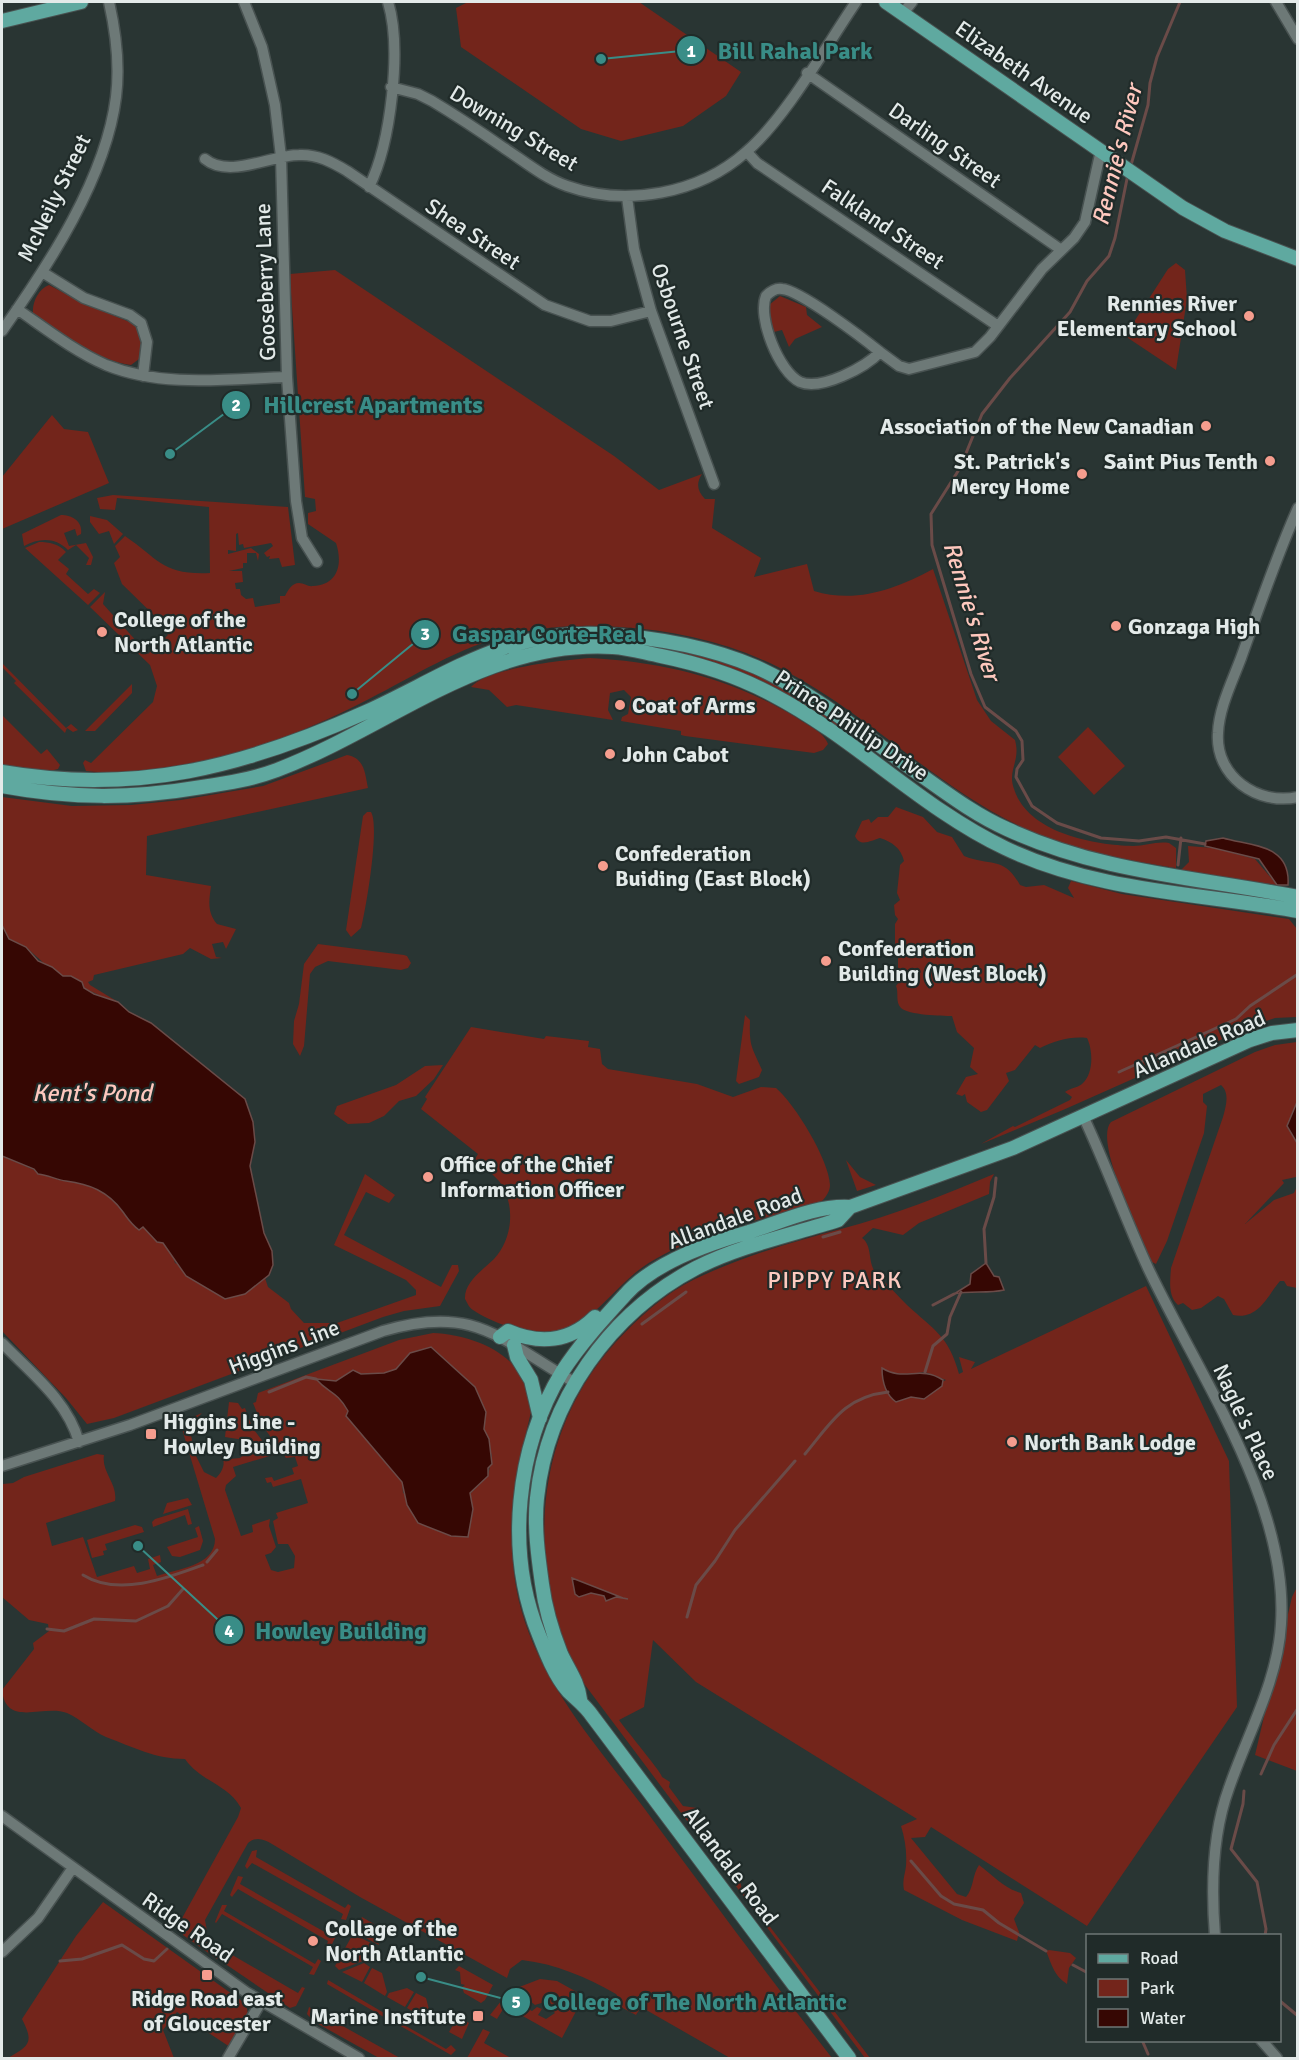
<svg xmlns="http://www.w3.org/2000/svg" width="1299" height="2060" viewBox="0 0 1299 2060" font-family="Signika,sans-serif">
<rect width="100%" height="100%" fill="#293533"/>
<path fill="#73251b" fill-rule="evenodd" d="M468,2H639L741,72L726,96L683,126L621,141L581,129L461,47L456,8Z
M1176,263L1185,270L1187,299L1176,370L1125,336L1168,269Z
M335,270L614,456L659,490L702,474C696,483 697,491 705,499H715L712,528L761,558L754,577L807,564L814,591C856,604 896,589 933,569L977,700L991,721L1015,740C1021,762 1007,769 1014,789C1028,833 1093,845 1133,846C1145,846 1157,841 1169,843L1176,848V868C1126,860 1075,851 1028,830C937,789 868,713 780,668C731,643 674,630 620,627C582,624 546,626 509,635C459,647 414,676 369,699C286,742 180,781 86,771L83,763L85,760L91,763L153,702L157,686L150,665L90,607L105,592L103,604L148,654L168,635L164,631L167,628L122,584L114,563L120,557L115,546L125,536C160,560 162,575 210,573L209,507L117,498L115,510L100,509L97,498L113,495L288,507L295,565L282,567L279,558L269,559L270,556L267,557L264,553L273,546L271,543L244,548L243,544L239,545L238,533L236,534V551L228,550V554L251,548L259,554L258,561L256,553H247V563H243V568L229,571H242L243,582L235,583L236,589H240L241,595L246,599L253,598L255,607L280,603V596H285C288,590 292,583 299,583C304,583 308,587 313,586C338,585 343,564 336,543L308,524V513L316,511L315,499L305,497L290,278V274Z
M49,285L85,304L137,325L141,343L139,359L131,365C99,361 59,333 33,313C32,303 38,289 49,285Z
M780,296L806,307L807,315L822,327L795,339L789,347L782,330L774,332L769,320V305Z
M52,415L64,429L88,432L109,483L2,529V477Z
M61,515C72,515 83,521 81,534L77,536L75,529L64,533L69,546L86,543L93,557L91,565H86L89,558L76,545L68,550C55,537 39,538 24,546L22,534Z
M90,516L107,520L123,534L114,544L109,531L99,534L90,522Z
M39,542C49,542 59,544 66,552L58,560L69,569L66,574L88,594L94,589L100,593L88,605L25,548Z
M575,639C666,645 726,652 805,701C817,709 834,716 840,730L773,689L591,645L417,693L512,649Z
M590,658C665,662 733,679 797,718C807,725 824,732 828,744L823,750L814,753L685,736L681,735V731L621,721L622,717L628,714L631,697L624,690L610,693L608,710L613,720L516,705L507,707L489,690L471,687C486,668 565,660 590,658Z
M2,663L66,728L71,724L78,730L73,732L67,728L65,733L14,683L16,681L2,667Z
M132,684V693L95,731H85Z
M2,715L41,754L47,749L60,765L58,769L50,771L2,765Z
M1088,727L1125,766L1094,795L1058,757Z
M347,755C365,758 365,774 368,788L147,836L146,875L211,886C209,901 207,912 217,924L236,929L226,949L223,942L212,944L216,957L222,958L211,959L190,948L183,954L94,975L93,980L88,982L90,985L118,1002H114L84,988L82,982C75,978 68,978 61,975C55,972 55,968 48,967L26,947L9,939L2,925V797L72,806L131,805L181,800L263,786Z
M896,807L923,817L937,832L952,837L964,856C991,867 1003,855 1020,885L1026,887L1044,885L1074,898L1068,888L1071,881L1122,894L1289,919L1297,929V1017L1275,1018L1254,1025L1063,1110L981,1144L1013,1126L1015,1127L1070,1100L1072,1097L1065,1092C1070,1088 1077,1088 1082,1084C1094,1074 1093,1050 1087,1038C1070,1036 1055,1041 1040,1048L1035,1045L1015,1070L1006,1073L1009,1081L987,1110L981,1112L967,1102L965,1094L962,1096L956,1094L966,1077L978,1074L970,1067L974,1048L957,1032L952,1016C942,1016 908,1015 901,1008C895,1002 899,992 896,986L902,978L898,969V951L895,949V924L898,919L895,915L894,905L900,900L897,893L900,865L904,861C901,848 892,842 880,838C872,840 860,848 855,836L862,821L869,819L871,823L878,817H888Z
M367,812H371C380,826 366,909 361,928L351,937L346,930L363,816Z
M1188,846L1214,848L1255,859L1277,885L1181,870L1189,862Z
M318,944L404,955L407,956L411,963L408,968L401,970L328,961L315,967L310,974L304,1046L300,1056L293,1044L294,1021L299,1004L304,964Z
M745,1015L750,1020C749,1047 752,1047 762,1070L759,1077L739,1084L736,1081Z
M471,1027L544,1039L546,1036L589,1041L588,1047L600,1049L602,1064L608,1069L697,1084L733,1097L761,1087L776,1088C795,1104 829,1160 830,1185C830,1191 826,1197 822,1201C766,1219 680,1236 635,1273C611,1293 583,1331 551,1335C532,1337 488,1321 473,1310C469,1308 467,1302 465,1299C464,1282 483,1270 494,1259C513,1239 516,1204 499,1181C492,1173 482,1166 475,1159L478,1154L421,1109L427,1099L425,1097Z
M1297,1042V1102L1287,1126L1297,1143V1288L1287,1286L1284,1281H1280C1267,1296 1259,1320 1233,1315L1224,1299L1218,1296L1201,1308L1192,1310L1183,1303L1178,1305C1168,1296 1170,1281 1171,1268L1223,1117C1226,1106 1230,1093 1221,1085L1203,1094V1102L1207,1106L1204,1133L1167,1241L1156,1264L1152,1262C1142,1238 1093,1141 1111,1122L1255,1052L1275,1045ZM1296,1177L1297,1186L1294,1193L1274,1200L1245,1224L1284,1183L1282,1180Z
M443,1065L434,1079L416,1096L399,1101L384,1116L369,1123L348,1124L334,1114L337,1106L396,1085L425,1066Z
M2,1156L34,1170L38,1174C49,1175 56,1180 66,1181C89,1184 108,1191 123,1211C128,1219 131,1224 139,1229L143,1227C156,1237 171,1246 175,1263L244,1294L265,1278L268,1287L289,1303L291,1309L304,1323H337L416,1295V1290L406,1280L334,1245L365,1174L395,1195L389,1203L366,1192L344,1235L441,1287L452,1265H458L459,1271L440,1306L404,1311L383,1317L114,1418L87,1424L66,1398L2,1331Z
M846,1160L860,1177L876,1185L857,1191Z
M994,1174L990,1182L989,1194L919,1223L903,1235L873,1228L862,1238C874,1247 866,1264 878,1275C888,1285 897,1295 907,1305C934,1330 949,1336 959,1374L963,1372L959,1357L975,1362L971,1369L1146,1286L1229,1461L1237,1707L1087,1926L931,1827L925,1837L911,1838L957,1894L966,1897C974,1888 972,1875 979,1865C993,1875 1003,1888 1021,1893L1024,1903L1014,1919L1019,1932L1017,1941L962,1920L904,1890C902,1880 905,1875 906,1866C907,1851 905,1839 901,1826L917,1819L696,1682L653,1640L644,1707L619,1720C626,1730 662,1773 662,1777L670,1782L669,1787L683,1806L697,1808C697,1831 701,1829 714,1842L711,1843C711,1856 727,1864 735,1872C740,1875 741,1885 742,1890L870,2058H865L582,1681C525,1571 530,1438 615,1343C638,1318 664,1294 695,1279C741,1257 792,1242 841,1229C894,1215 944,1195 994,1174ZM925,1372L946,1380L934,1386L909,1374Z
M433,1333C479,1335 532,1359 531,1412C515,1477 503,1542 521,1609C542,1685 598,1747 644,1808C706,1892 768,1976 832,2058H730L641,2007L636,2015L613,2003L618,1997L616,1994C586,1977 556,1964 522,1960L510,1969L507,1978L360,1897L272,1844C264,1839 256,1836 248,1843L205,1920L207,1931L203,1938L298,1993L302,1987L305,1988L296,2006L290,2008L224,1963L223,1958L219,1956L217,1959L183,1935L181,1920L238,1817L241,1808C228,1784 201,1782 185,1759C155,1759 133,1747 106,1737C92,1731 81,1719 67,1713C43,1704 6,1728 2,1690L34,1649L33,1643L49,1631L48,1624L29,1620L2,1597L3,1484L13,1483L24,1477L97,1454L104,1455C101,1472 118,1484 115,1501L46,1523L52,1546L83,1537L97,1577L134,1566L137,1573L150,1569L148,1559L160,1555L161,1562L153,1565L157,1576C177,1569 215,1566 215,1539L182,1429L184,1421L202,1413L189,1426L195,1454L204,1472L216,1478C225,1469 228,1457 214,1450L221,1448L229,1459L240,1458L246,1452L247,1445L244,1440L225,1437L229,1402L238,1403L242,1409L245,1408L252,1427L273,1455L233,1467L236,1476L226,1485L225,1490L241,1536L253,1532L252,1525L270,1519L269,1526L276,1547L271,1553L265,1555L271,1570L278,1572L294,1568L295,1556L288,1544H278L273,1521L278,1518L276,1513L308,1503L301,1479L273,1487L271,1482L267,1483L265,1478L272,1477L274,1481L294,1474L292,1468L298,1466L295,1457L286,1458L262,1425L253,1403L256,1402L258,1393L399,1340ZM431,1347L475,1387L486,1412L484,1429L492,1456L488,1476L470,1494L473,1509L472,1518L403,1493L402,1482L346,1416L348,1411L339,1395L331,1390L336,1381L353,1370L361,1374L384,1373L396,1369L410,1353Z
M188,1498L192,1505L163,1514L167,1503Z
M188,1509L192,1524L188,1525L185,1515L153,1527L152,1522L155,1519Z
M135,1525L142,1527L144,1532L105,1544L107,1550L103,1551L104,1555L92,1558L87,1540Z
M199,1526L203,1541L200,1550L180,1557L172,1556L167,1547L198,1537L195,1528Z
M1297,1587V1771L1255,1755L1292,1597Z
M257,1850L256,1857L345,1908L348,1904L351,1906L346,1920L341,1919L343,1914L252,1863L247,1869L245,1866L252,1851Z
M238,1876L243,1877L240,1884L330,1935L333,1932L337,1934L330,1948L326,1947L328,1941L238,1889L232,1897L230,1895Z
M103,1902L246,2004L248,2014L230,2047L177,2012L163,2030L174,2058H8C28,2046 35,2044 22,2019L76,1936Z
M222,1905H227L224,1911L315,1964L318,1959L321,1961L314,1975L309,1974L313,1967L222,1914L216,1923L215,1922Z
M362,1917L374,1924L379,1945L354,1932Z
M353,1934L373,1944L363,1961L339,1970L335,1966Z
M1049,1950L1070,1953L1076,1958L1069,1968L1067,1984C1054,1976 1052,1965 1046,1951Z
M364,1963L370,1967L362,1982L342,1972Z
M459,1966L493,1985L485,2000L481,2003L464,1993L462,1987L465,1985L461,1984L460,1972L455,1970Z
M372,1968L382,1973L387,1992L385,1996L364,1983Z
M540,1979L557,1981L584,1996L562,2038L505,2006L497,2019L490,2015L509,1991ZM525,1997L535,2005L548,2001L554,2007L552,2010L555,2013L546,2019L538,2015L542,2009L537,2007L532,2011L522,2006Z
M328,1980L396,2020L394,2023L327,1984Z
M407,1988L414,1992L405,2007L387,1997L389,1993Z
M416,1993L426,1998L431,2017L429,2021L407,2008Z
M309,2007L314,2010L400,2058H379L313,2021L307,2014Z
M458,2016L469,2023L462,2039L449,2032Z
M399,2022L446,2049L451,2045L456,2050L451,2055L397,2024Z
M483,2029L490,2032L484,2043L511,2058H467Z"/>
<path fill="#360703" stroke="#6a4b48" stroke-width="1.5" d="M1223,838C1249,846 1291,843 1288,885H1277L1259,859L1205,846L1206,841Z
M2,925L9,939L26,947L38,961L52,967L63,976H71L82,982L84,988L94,994L118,1002L129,1012L151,1023L245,1099L253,1122L255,1142L250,1166L264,1233L272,1251L273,1265L269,1275L245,1294L225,1299L186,1276L163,1243L157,1242L143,1227L139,1230C131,1224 128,1219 123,1212C108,1191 89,1184 66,1181C56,1180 49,1175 38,1174L34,1169L2,1156Z
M1297,1102V1143L1287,1126Z
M986,1263L994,1276L999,1277L1004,1290C986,1294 971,1290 954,1294L970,1284L971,1274Z
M431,1347L475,1387L486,1412L484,1429L489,1439L492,1464L488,1468V1476L470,1493L473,1509L468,1537L451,1536L418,1523L407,1505L402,1482L346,1416L348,1411C336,1390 329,1394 316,1379L336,1381L353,1370L361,1374L384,1373L396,1369L410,1353Z
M882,1368C904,1382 920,1365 943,1380L942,1386L924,1399L911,1397L896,1402C885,1394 882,1382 882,1368Z
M572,1578L623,1598L628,1599L616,1597L606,1601L604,1596L591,1593L579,1597L575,1594Z"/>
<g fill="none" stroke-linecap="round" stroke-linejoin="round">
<path stroke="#6a4b48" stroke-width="3" d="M1131,165L1148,105L1150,83L1157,57L1180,2
M1128,174L1115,238L1109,256L1087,281L1070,312L1010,378L982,414L960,468L931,514L932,545L971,674L985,707L1016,731L1022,741L1023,760L1017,769L1016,777L1032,806L1057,823L1101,838L1139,841L1166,837L1205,844
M1178,865L1181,838
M1119,1072L1236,1019L1250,1006L1298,974
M823,1237L840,1232
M986,1263L984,1229L994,1197L996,1178
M933,1305L954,1294
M642,1324L686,1292
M925,1372L933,1346L947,1334L950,1317L961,1292
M269,1392L306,1377L316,1379
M805,1454C831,1423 844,1397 888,1392
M207,1562L217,1550
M83,1575C118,1597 168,1578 203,1565
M687,1617L696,1585L715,1561L735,1530L795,1461
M47,1629L64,1631L94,1619L136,1621L168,1606L183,1589
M1261,1774L1274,1745L1298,1708
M1244,1791L1243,1804L1231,1849L1257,1882L1266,1929L1265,1936
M911,1861L941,1896L954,1904L983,1910L999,1923L1046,1951
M60,1961L82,1959L122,1945L144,1959L154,1961L167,1949
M1073,1965L1088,1973
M1280,2001L1298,2016
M1142,2040L1148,2054"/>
<defs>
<path id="minor" d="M244,2L262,47L275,105L281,157L287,377L296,501L302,538L317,562
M1276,2L1298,39
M903,13L912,2
M807,73L1060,249
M391,87L418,94L432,101C457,116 481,132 504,148C524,161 544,178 567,186C626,207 699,194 746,152C786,118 826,46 856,2
M747,152L757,163L998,326
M205,159C229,179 271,155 299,155C317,154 332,162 347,171L545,305L590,321H611L651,311
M369,187C391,143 402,48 388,2
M627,197L634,249L651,311L714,484
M42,272L84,298L130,315L141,323L147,342L143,376
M17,309C46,329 74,351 106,365C163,388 227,379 287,377
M2,331C48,266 106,178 116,97C120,65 116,33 109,2
M880,352C864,339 800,290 782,289C776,288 770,292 766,296C757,317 779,372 800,382C821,391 866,367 880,352L899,366L909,369L975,352L990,337L1042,269L1074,238L1085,222L1101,150
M1298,508C1276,557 1259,608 1241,658C1232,682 1219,708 1218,733C1215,776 1257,806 1298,797
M1084,1118C1107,1167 1125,1218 1148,1268C1198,1374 1289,1503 1281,1624C1278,1681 1247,1735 1229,1788C1212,1834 1211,1887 1215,1936
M2,1343C31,1373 67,1400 79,1442
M2,1466L130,1425L383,1331C475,1304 499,1339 574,1382
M2,1816L246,1992L359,2058
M2,1952L38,1918L72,1869
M1261,2040L1277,2058
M228,2058L261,2002"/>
<path id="major" d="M886,2L1183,208L1225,231L1298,259
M2,21L81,2
M2,772C136,795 244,767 366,712C447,675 505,630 600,634C653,637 707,646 756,667C811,692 859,731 908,766C940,788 971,813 1007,829C1102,873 1196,877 1298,897
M2,786C73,799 131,799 202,787C228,783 253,779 277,770C390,727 486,639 613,647C630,648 645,653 661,656C700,664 738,676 773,695C855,738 921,808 1005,848C1097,892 1199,893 1298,911
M500,1337L508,1331C540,1345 570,1342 595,1317
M514,1345L517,1357L531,1380L540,1418
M580,1699C578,1682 568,1669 561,1654C552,1631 545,1608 542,1584C538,1556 534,1526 537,1498C547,1401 610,1313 696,1268C739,1246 791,1235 838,1220L850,1207
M849,2058L593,1717C585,1705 577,1700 568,1691C555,1676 546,1653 539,1635C505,1552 516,1448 562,1372C580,1344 603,1319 625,1295C653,1263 710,1243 749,1232C781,1222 816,1205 850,1207L1013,1148L1250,1040L1272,1033L1298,1030"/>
</defs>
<use href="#minor" stroke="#485251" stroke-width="13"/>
<use href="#major" stroke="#485251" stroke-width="16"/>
<use href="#minor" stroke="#6d7977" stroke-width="10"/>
<use href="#major" stroke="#5fa9a0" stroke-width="14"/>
</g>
<g fill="#f59d8e" stroke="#202b29" stroke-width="2">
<circle cx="1249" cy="316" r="6"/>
<circle cx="1206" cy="426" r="6"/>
<circle cx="1270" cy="461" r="6"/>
<circle cx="1082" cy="474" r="6"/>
<circle cx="1116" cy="626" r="6"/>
<circle cx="102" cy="632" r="6"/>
<circle cx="620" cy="705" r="6"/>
<circle cx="610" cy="754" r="6"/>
<circle cx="603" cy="866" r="6"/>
<circle cx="826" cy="961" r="6"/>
<circle cx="428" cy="1177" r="6"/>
<rect x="145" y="1428" width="12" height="12" rx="3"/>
<circle cx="1012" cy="1442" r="6"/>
<circle cx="313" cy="1941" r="6"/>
<rect x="201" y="1969" width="12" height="12" rx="3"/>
<rect x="472" y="2010" width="12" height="12" rx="3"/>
</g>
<g text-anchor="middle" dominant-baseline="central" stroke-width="4.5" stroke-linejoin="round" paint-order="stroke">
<g font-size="22" fill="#e3eae9" stroke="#202b29">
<text transform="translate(1024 72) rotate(35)">Elizabeth Avenue</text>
<text transform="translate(514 128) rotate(31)">Downing Street</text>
<text transform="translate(945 145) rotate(35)">Darling Street</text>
<text transform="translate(54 198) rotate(-64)">McNeily Street</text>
<text transform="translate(883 224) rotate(34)">Falkland Street</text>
<text transform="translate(473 234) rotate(34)">Shea Street</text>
<text transform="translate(265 282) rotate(-92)">Gooseberry Lane</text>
<text transform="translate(683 336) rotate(71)">Osbourne Street</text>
<text transform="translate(852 725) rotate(34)">Prince Phillip Drive</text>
<text transform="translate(1199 1044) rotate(-23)">Allandale Road</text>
<text transform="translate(735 1218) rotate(-20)">Allandale Road</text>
<text transform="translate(284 1347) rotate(-21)">Higgins Line</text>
<text transform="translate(1246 1422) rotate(65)">Nagle's Place</text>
<text transform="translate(731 1866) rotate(53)">Allandale Road</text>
<text transform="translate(188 1927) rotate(35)">Ridge Road</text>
</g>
<g font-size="22" font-weight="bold" fill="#e3eae9" stroke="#202b29" text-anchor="start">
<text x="1237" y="303" text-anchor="end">Rennies River<tspan x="1237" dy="25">Elementary School</tspan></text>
<text x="1194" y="426" text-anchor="end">Association of the New Canadian</text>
<text x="1070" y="461" text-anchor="end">St. Patrick's<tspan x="1070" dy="25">Mercy Home</tspan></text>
<text x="1258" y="461" text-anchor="end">Saint Pius Tenth</text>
<text x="114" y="619">College of the<tspan x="114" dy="25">North Atlantic</tspan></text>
<text x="1128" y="626">Gonzaga High</text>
<text x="632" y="705">Coat of Arms</text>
<text x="622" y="754">John Cabot</text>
<text x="615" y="853">Confederation<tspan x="615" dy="25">Buiding (East Block)</tspan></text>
<text x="838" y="948">Confederation<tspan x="838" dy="25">Building (West Block)</tspan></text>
<text x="440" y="1164">Office of the Chief<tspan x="440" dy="25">Information Officer</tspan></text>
<text x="163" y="1421">Higgins Line -<tspan x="163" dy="25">Howley Building</tspan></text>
<text x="1024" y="1442">North Bank Lodge</text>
<text x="325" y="1928">Collage of the<tspan x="325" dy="25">North Atlantic</tspan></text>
<text x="207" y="1998" text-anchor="middle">Ridge Road east<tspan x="207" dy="25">of Gloucester</tspan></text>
<text x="466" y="2016" text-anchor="end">Marine Institute</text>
</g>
<g font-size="24" font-style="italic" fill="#fec8be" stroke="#202b29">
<text transform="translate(1117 155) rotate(-76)">Rennie's River</text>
<text transform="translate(972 611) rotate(73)">Rennie's River</text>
<text x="92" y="1093">Kent's Pond</text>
</g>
<g font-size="24" letter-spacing="1.5" fill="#fdcac0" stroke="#202b29">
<text x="835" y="1280">PIPPY PARK</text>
</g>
</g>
<path fill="none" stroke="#398d87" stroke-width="2" d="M601 59L691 50M170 454L236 405M352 694L425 634M138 1546L229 1630M421 1977L516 2002"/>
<g fill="#398d87" stroke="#202b29" stroke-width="2">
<circle cx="601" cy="59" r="6"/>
<circle cx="170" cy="454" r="6"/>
<circle cx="352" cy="694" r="6"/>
<circle cx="138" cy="1546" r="6"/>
<circle cx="421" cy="1977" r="6"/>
<circle cx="691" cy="50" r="15"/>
<circle cx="236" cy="405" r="15"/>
<circle cx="425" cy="634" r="15"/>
<circle cx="229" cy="1630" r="15"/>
<circle cx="516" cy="2002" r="15"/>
</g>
<g font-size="18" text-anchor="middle" font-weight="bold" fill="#fff">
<text x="691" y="57">1</text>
<text x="236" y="411">2</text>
<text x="425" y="640">3</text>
<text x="229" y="1637">4</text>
<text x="516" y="2008">5</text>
</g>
<g font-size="24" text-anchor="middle" font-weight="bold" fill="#398d87" stroke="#202b29" stroke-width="4.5" stroke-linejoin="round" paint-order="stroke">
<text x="795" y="59">Bill Rahal Park</text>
<text x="373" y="413">Hillcrest Apartments</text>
<text x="548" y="642">Gaspar Corte-Real</text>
<text x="341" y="1639">Howley Building</text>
<text x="695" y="2010">College of The North Atlantic</text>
</g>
<rect width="1299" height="2060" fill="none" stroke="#e3eae9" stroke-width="6"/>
<rect x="1086" y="1934" width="195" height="108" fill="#202b29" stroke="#6e7776" stroke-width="1.5"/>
<rect x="1098" y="1954" width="30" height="9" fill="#5fa9a0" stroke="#6e7776" stroke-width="1.5"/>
<text x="1140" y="1964" font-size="18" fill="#e3eae9">Road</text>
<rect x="1098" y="1979" width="30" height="18" fill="#73251b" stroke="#6e7776" stroke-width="1.5"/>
<text x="1140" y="1994" font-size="18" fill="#e3eae9">Park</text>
<rect x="1098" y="2009" width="30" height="18" fill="#360703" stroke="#6e7776" stroke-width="1.5"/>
<text x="1140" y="2024" font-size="18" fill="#e3eae9">Water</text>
</svg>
